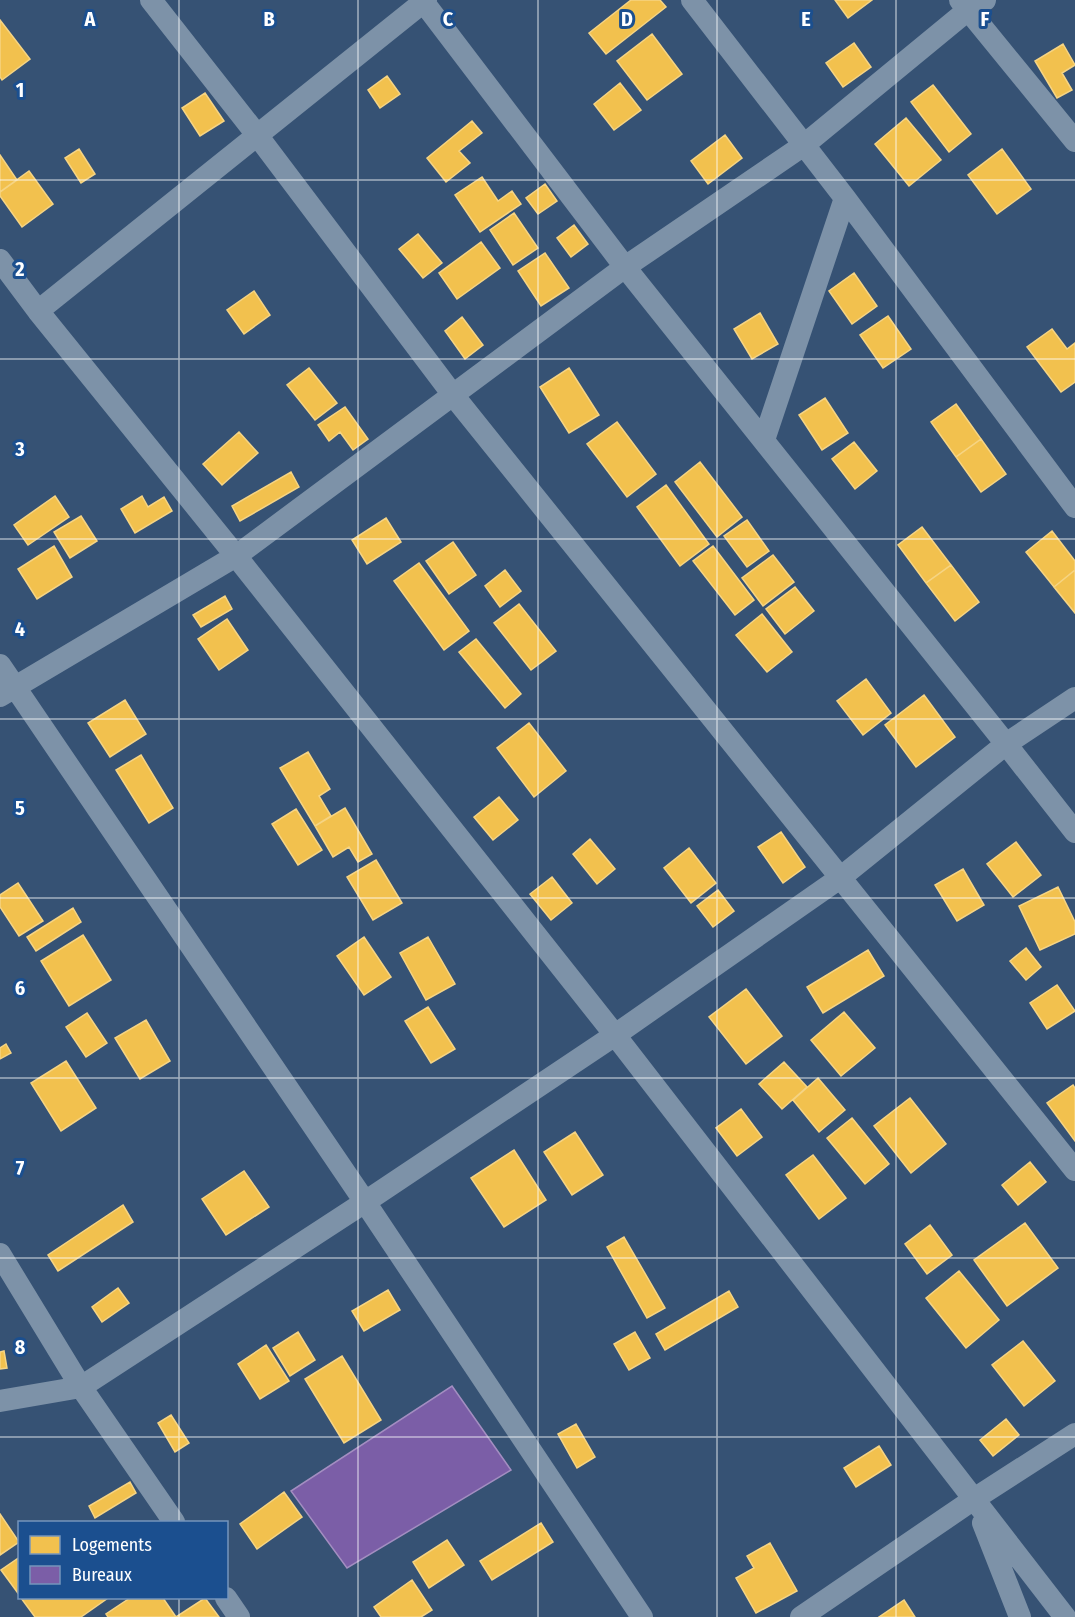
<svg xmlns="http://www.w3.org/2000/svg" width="1075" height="1617" viewBox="0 0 1075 1617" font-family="'Fira Sans Condensed',sans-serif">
<rect width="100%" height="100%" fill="#365274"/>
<path fill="#f2c14e" stroke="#f6d483" stroke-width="1.5" d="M631,0H660L666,7L606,54L589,33Z
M835,0H872L848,18Z
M0,20L30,59L2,80L0,77Z
M652,34L682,74L647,100L617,61Z
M854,43L871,67L843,87L826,63Z
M1063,44L1075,65L1062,73L1072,90L1057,98L1035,61Z
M387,76L400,94L380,108L368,90Z
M620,83L641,110L614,130L594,104Z
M933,85L971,134L949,152L911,102Z
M205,93L224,121L200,136L182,108Z
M906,118L941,160L909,186L875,144Z
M472,121L482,133L459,151L470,163L446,182L427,158Z
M725,135L742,158L708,184L691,161Z
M79,149L95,174L81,183L65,158Z
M1002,149L1031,189L997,214L968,175Z
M0,155L17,180L0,192Z
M29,171L53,204L22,227L0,196V192Z
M482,177L498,201L512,191L521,204L480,232L455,195Z
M545,184L557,201L538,214L526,198Z
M514,213L538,248L513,265L490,230Z
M574,225L588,244L571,257L557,238Z
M418,234L442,263L423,278L399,249Z
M481,242L500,268L457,299L439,273Z
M545,253L569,288L541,306L518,271Z
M854,273L877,306L852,324L829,291Z
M254,291L270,315L244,334L227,310Z
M760,313L778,344L752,359L734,329Z
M888,316L911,349L883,368L860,335Z
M462,317L483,345L465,359L445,331Z
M1052,329L1067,349L1075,343V382L1061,392L1027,347Z
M309,368L337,403L315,420L287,385Z
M569,368L599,415L569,433L540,387Z
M825,398L848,433L822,450L799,415Z
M956,404L981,439L956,457L931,422Z
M345,407L368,439L353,450L340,432L329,441L318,425Z
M617,422L656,474L627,497L587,444Z
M239,432L258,453L222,485L203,464Z
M981,439L1006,474L981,492L956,457Z
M854,442L877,471L855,489L832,459Z
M700,462L742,517L717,537L675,482Z
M291,472L299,487L240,521L232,506Z
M666,485L709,544L680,566L637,507Z
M55,496L69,517L28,545L14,525Z
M142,496L148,507L164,497L172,511L135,533L121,509Z
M81,516L97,541L70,558L54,532Z
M386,518L401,542L367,564L352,540Z
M747,520L769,551L747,567L724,536Z
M922,527L951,565L926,583L898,545Z
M1052,531L1075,561V570L1054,587L1026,552Z
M453,542L476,575L449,594L426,561Z
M54,546L72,577L37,599L18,569Z
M713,546L754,600L735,615L693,561Z
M773,555L794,582L763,606L742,578Z
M419,563L469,631L444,650L394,581Z
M951,565L979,602L955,621L926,583Z
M505,570L521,591L500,607L485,586Z
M1075,570V613L1054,587Z
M795,587L814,611L785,634L766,609Z
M225,596L232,609L201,627L193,615Z
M519,604L556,651L531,670L494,623Z
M762,614L792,652L767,672L736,635Z
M227,619L248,650L219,670L198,639Z
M476,639L521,694L505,708L459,652Z
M866,679L891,713L863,735L837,701Z
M924,695L955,737L916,767L885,725Z
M125,700L146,734L110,757L88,723Z
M529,723L566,771L534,797L497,748Z
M308,752L330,789L319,796L331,816L315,826L280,768Z
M141,755L173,808L149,823L116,770Z
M499,797L518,820L493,840L474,817Z
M345,808L372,854L358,862L349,847L333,857L315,826Z
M296,809L322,850L298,865L272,824Z
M781,832L805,867L783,883L758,847Z
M590,839L615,869L597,884L573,854Z
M1016,842L1041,875L1013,897L987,864Z
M689,848L716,883L691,903L664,868Z
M376,860L402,903L373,920L347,877Z
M963,869L984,905L957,921L935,885Z
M552,877L572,903L551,920L530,894Z
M18,883L43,921L19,936L0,907V895Z
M1058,887L1075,922V934L1040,950L1019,906Z
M718,890L734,911L713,927L697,906Z
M73,908L81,922L36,951L27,937Z
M83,935L111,980L69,1006L41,961Z
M364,937L391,977L364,995L337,956Z
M428,937L455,984L426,1000L400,953Z
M1026,948L1041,967L1026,980L1010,961Z
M868,950L884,976L823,1013L807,987Z
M1057,985L1075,1011L1047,1029L1030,1003Z
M746,989L782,1036L746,1064L709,1017Z
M428,1007L455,1049L431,1063L405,1021Z
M844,1012L875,1048L841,1076L811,1040Z
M87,1013L107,1043L86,1057L66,1027Z
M146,1020L170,1061L140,1079L115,1038Z
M6,1044L11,1053L0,1059V1048Z
M66,1061L96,1108L61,1131L31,1083Z
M784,1062L807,1087L782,1109L759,1084Z
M818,1078L845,1110L819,1132L793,1100Z
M1073,1085L1075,1088V1141L1047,1103Z
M910,1098L946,1144L911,1173L874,1126Z
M741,1109L762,1137L737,1156L716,1128Z
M852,1118L889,1164L865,1184L827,1138Z
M575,1132L603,1175L572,1195L544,1152Z
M514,1150L546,1200L504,1227L471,1178Z
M813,1155L846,1198L819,1219L786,1175Z
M1030,1162L1046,1182L1018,1205L1002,1185Z
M244,1171L269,1207L226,1235L202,1199Z
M123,1205L133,1222L58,1271L48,1255Z
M1025,1223L1058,1268L1007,1306L974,1260Z
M930,1225L952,1255L927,1274L905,1244Z
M624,1237L665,1308L647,1318L607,1247Z
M959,1271L999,1320L966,1348L926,1298Z
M118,1288L129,1303L102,1322L92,1307Z
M388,1290L400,1310L364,1331L352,1311Z
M729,1291L738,1307L665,1350L656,1334Z
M298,1332L315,1360L290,1376L273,1348Z
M635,1332L650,1358L629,1370L614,1344Z
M1023,1341L1055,1381L1024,1406L992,1365Z
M266,1345L289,1381L260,1399L238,1364Z
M4,1351L7,1368L0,1369V1352Z
M342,1356L381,1420L344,1443L305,1379Z
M171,1415L189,1443L175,1452L158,1423Z
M1006,1419L1019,1435L993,1456L980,1440Z
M472,1422L494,1458L443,1489L421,1454Z
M576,1424L595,1457L577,1468L558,1434Z
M879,1446L891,1465L856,1487L844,1468Z
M130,1482L136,1493L95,1518L89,1506Z
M284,1492L302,1517L257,1549L240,1524Z
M369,1507L387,1540L353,1558L335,1525Z
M0,1514L19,1542L0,1555Z
M541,1523L553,1542L492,1580L480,1561Z
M447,1540L464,1565L429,1588L413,1562Z
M770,1543L797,1591L756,1613L736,1578L754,1568L747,1556Z
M20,1557V1596L1,1570Z
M412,1580L432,1610L421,1617H381L374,1607Z
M21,1598H108L81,1617H35Z
M130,1598H163L176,1617L205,1598L219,1617H108L106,1614Z
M904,1600L915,1617H879Z"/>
<path fill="#7b5ea7" stroke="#a38ec1" stroke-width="1.5" d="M452,1386L511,1470L347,1568L291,1491Z"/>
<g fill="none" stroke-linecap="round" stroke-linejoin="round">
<path stroke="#7d92a8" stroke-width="22" d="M151,0L257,135L453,395L1075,1170
M422,0L625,267L1006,744L1075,832
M692,0L845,198L1075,507
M960,0L1075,141
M0,260L38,311L236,556L615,1035L1065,1617
M38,311L426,0
M764,440L845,198
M0,665L365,1202L642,1617
M0,696L236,556L625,267L804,145L968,10L985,0
M0,1254L81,1387L174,1522
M0,1401L81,1387L365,1202L615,1035L840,878L1006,744L1075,698
M983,1523L1020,1617
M226,1598L239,1617
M801,1617L974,1499L1075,1434"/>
</g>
<path fill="none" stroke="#fff" stroke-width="1.5" stroke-opacity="0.55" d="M179,0V1522M358,0V1617M538,0V1617M717,0V1617M896,0V1617M0,180H1075M0,359H1075M0,539H1075M0,719H1075M0,898H1075M0,1078H1075M0,1258H1075M0,1437H1075M179,1598V1617"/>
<g font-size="20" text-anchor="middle" font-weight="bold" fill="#fff" stroke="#1b4f8f" stroke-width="6" stroke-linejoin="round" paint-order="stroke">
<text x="90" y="26">A</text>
<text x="269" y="26">B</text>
<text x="448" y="26">C</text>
<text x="627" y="26">D</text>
<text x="806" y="26">E</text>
<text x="985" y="26">F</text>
<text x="20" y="97">1</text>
<text x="20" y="276">2</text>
<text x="20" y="456">3</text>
<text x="20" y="636">4</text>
<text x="20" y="815">5</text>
<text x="20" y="995">6</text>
<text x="20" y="1175">7</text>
<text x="20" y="1354">8</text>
</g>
<rect x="18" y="1521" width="210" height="78" fill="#1b4f8f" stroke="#7695bc" stroke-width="1.5"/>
<rect x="30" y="1536" width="30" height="18" fill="#f2c14e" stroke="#7695bc" stroke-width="1.5"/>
<text x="72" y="1551" font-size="18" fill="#ffffff">Logements</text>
<rect x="30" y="1566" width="30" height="18" fill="#7b5ea7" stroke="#7695bc" stroke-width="1.5"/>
<text x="72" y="1581" font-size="18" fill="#ffffff">Bureaux</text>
</svg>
